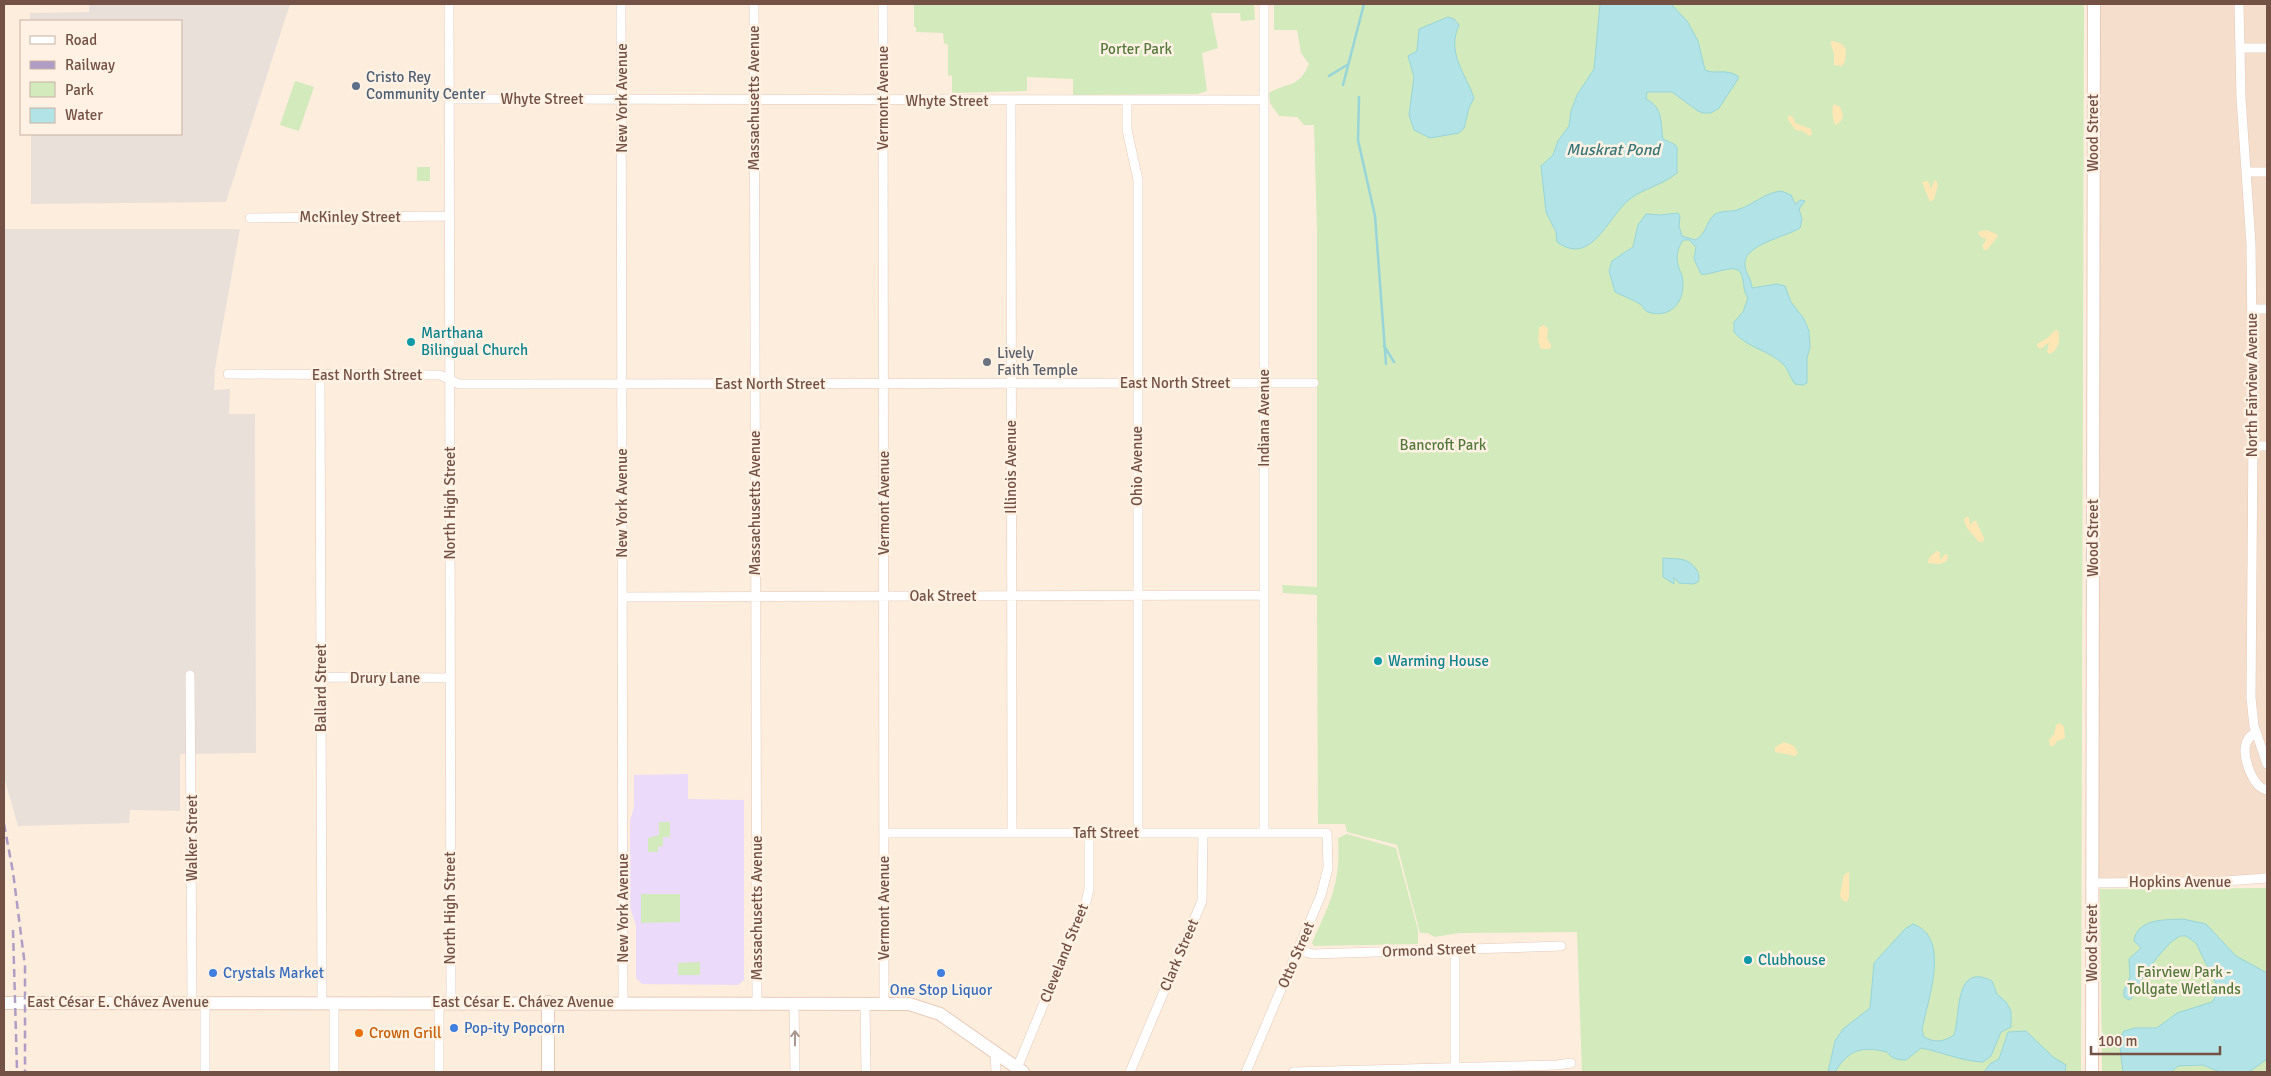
<svg xmlns="http://www.w3.org/2000/svg" width="2271" height="1076" viewBox="0 0 2271 1076" font-family="Signika,sans-serif">
<rect width="100%" height="100%" fill="#fdeddd"/>
<path fill="#f5decb" d="M2094,4H2267V878L2092,883Z"/>
<path fill="#eae0da" d="M89,4H290L226,202L31,204V134H181V21H30V13L89,12Z
M4,229H240L215,368L214,390L230,389L229,414H255L256,753L180,754V811L130,810L129,823L18,826L4,777Z"/>
<path fill="#ebdaf9" d="M688,774V799L744,800V980L738,985L642,984L636,978V926L630,907V821L634,807V775Z"/>
<path fill="#d3eabc" d="M914,4H1254L1255,20L1241,21L1240,13H1211L1218,48L1202,53L1207,91L1198,94L1073,95V79L1027,77V91L952,93V76L948,75V45L944,43L943,33L916,32V27H914Z
M1274,4H2084L2081,1072H1582L1577,932L1459,933L1434,937L1428,933H1420L1397,845L1347,832L1345,824H1318L1317,595L1283,593L1282,585L1317,587V232L1314,125H1304L1297,117L1279,116L1270,103L1269,93C1289,81 1298,89 1309,64L1301,53L1297,30H1274Z
M295,81L314,87L299,131L280,125Z
M417,167H430V181H417Z
M659,822H670V837H663V846L658,847V852H648V838L659,835Z
M1347,834L1396,848L1418,930V944L1314,946L1312,943C1330,902 1341,884 1338,838Z
M2267,888V1072H2102L2100,889Z
M641,894H680V922L641,923Z
M700,962V975H678V963Z"/>
<path fill="#ffe7b5" d="M1833,41L1842,44L1846,49L1845,61L1842,66L1834,65V53L1830,42Z
M1834,104L1840,107L1843,115L1841,121L1836,125C1833,123 1831,108 1834,104Z
M1788,115L1793,117L1795,123L1811,129L1812,134L1810,136L1802,131L1796,130L1788,120Z
M1936,180L1938,185L1934,199L1930,202L1922,182L1928,181L1931,189L1934,181Z
M1986,230L1996,234L1998,236L1987,250H1984L1982,246L1987,239L1981,237L1978,233L1980,231Z
M1543,325L1548,328L1547,339L1551,345L1550,349H1541L1538,340L1539,328Z
M2054,331L2058,330C2061,339 2058,350 2050,354L2047,352L2049,342L2042,348H2038L2037,344L2049,337Z
M1966,517H1969L1970,526L1973,521H1976L1984,538L1983,542H1979L1967,528L1964,520Z
M1936,551L1940,552V560L1945,554L1948,555L1947,561L1939,564L1928,563L1929,558Z
M2060,723L2064,727L2065,738L2057,741L2054,746H2050L2049,740L2054,734L2056,725Z
M1784,742L1794,746L1798,753L1795,756L1775,752V747Z
M1849,872V898L1846,902L1841,899L1840,894L1844,875Z"/>
<path fill="#b2e4e7" stroke="#97d5d9" d="M1600,4H1671L1687,21L1698,41L1705,70C1715,75 1724,68 1738,76V79L1719,108L1711,113H1703L1698,111L1672,92H1647L1646,99C1664,108 1660,123 1663,139L1674,144L1677,147V173C1663,185 1644,188 1630,199C1607,217 1592,267 1557,242L1556,232L1546,212L1541,166L1553,155L1558,141L1569,126L1571,111L1577,95L1594,69Z
M1448,17L1454,19L1459,25C1446,53 1466,74 1474,98L1469,108L1464,128L1459,133L1430,138L1414,130L1409,115L1414,77L1408,56L1417,51L1419,29Z
M1781,191L1791,195L1795,204L1801,200L1805,201L1799,209L1802,219L1800,228C1786,237 1741,245 1745,266C1746,274 1752,280 1752,288L1777,284L1785,286L1791,302L1804,319L1809,331L1810,347L1807,358V383L1803,385L1795,384C1790,378 1789,370 1783,364C1769,350 1747,348 1734,332V322L1743,312L1748,298C1742,290 1745,279 1740,272C1734,263 1711,276 1701,274L1694,259L1696,247L1689,240H1683C1680,245 1677,251 1677,258C1677,265 1680,270 1682,276C1687,299 1672,320 1648,312C1643,310 1644,307 1640,304C1632,299 1623,296 1615,292L1609,271L1612,261L1633,247L1638,225L1646,214L1661,215L1678,213L1680,216L1679,226L1682,236L1695,240C1706,235 1706,222 1714,215C1721,210 1730,212 1737,210C1753,205 1764,193 1781,191Z
M1663,558C1669,559 1678,558 1684,560C1692,562 1702,573 1698,582L1693,584L1679,583L1674,577V584L1663,577Z
M2183,919L2206,924L2236,956L2267,973V1059L2249,1072H2220L2203,1065L2178,1066L2171,1072H2123L2119,1039L2124,1031L2135,1028H2157L2177,1013L2212,1002L2217,994V986L2196,943L2186,936H2180L2171,942L2160,954L2145,973L2132,998L2129,1000L2124,997V990L2130,977L2129,959L2141,948L2134,941C2137,918 2166,920 2183,919Z
M1913,924C1952,938 1927,1001 1922,1030L1924,1037C1935,1043 1944,1042 1954,1035C1961,1013 1954,962 1992,981L1997,994L2006,1002L2011,1011V1027L2001,1032L1991,1056L1983,1062C1961,1061 1942,1052 1921,1048L1906,1060C1898,1060 1892,1059 1887,1052C1862,1046 1849,1049 1835,1072H1828L1835,1041L1843,1029L1870,1008L1874,963L1905,929Z
M2026,1031L2053,1057L2066,1065L2065,1072H1984L1990,1064L1999,1059L2008,1032Z"/>
<g fill="none" stroke-linecap="round" stroke-linejoin="round">
<path stroke="#97d5d9" stroke-width="2.5" d="M1329,76L1347,65
M1343,85L1364,4
M1359,97L1358,140L1375,216L1386,364
M1384,346L1394,362"/>
<defs>
<path id="street" d="M449,4L451,1002
M621,4L623,1002
M754,4L757,1003
M883,4L884,1003
M1264,4V832
M2239,4L2241,98L2251,244L2253,436L2251,698L2254,726L2267,764
M2240,48H2267
M450,99L1264,100
M1127,100V130L1138,180V833
M1011,101L1012,833
M2246,172H2267
M250,218L449,216
M2252,309H2267
M228,374L440,375L459,384L1314,383
M320,375L322,1002
M2252,446H2267
M623,597L1264,595
M190,675L192,1001
M321,677L450,678
M2256,732C2252,735 2247,738 2246,744C2242,757 2253,788 2267,790
M884,833H1327L1328,868L1321,895L1246,1072
M2092,883L2212,882L2267,878
M1455,949V1072
M1298,950L1313,954L1561,946
M794,1003L795,1072
M865,1003L866,1072
M995,1052L996,1072
M1017,1068L1086,902L1089,889V833
M205,1072V1001
M334,1072V1002
M439,1072V1002
M1130,1072L1202,901L1203,833
M1293,1072L1557,1065L1571,1063"/>
<path id="secondary" d="M4,1003L909,1004L940,1014L1023,1072
M548,1072V1002
M2092,1072L2094,4"/>
</defs>
<use href="#street" stroke="#e3cabc" stroke-width="10"/>
<use href="#secondary" stroke="#e8cab9" stroke-width="14"/>
<use href="#street" stroke="#fff" stroke-width="9"/>
<use href="#secondary" stroke="#fff" stroke-width="12"/>
<path stroke="#af9dc5" stroke-width="2.5" stroke-dasharray="8 5" stroke-linecap="butt" d="M4,824L13,872L25,966V1072
M13,930L17,1070"/>
</g>
<defs><path id="oneway-shaft" d="M-6 0H5M1.5-3L5.5 0L1.5 3" fill="none" stroke-width="1.6" stroke-linecap="round" stroke-linejoin="round" transform="scale(1.25)"/></defs>
<use stroke="#ab978f" href="#oneway-shaft" transform="translate(795 1038) rotate(-90)"/>
<circle fill="#5c6f8a" stroke="#fff2e4" stroke-width="2" cx="356" cy="86" r="5"/>
<g fill="#0f9aa8" stroke="#fff2e4" stroke-width="2">
<circle cx="411" cy="342" r="5"/>
<circle cx="1378" cy="661" r="5"/>
<circle cx="1748" cy="960" r="5"/>
</g>
<circle fill="#6b7280" stroke="#fff2e4" stroke-width="2" cx="987" cy="362" r="5"/>
<g fill="#3f7fe0" stroke="#fff2e4" stroke-width="2">
<circle cx="213" cy="973" r="5"/>
<circle cx="941" cy="973" r="5"/>
<circle cx="454" cy="1028" r="5"/>
</g>
<circle fill="#e8710a" stroke="#fff2e4" stroke-width="2" cx="359" cy="1033" r="5"/>
<g text-anchor="middle" dominant-baseline="central" stroke-width="5" stroke-linejoin="round" paint-order="stroke">
<g font-size="15" fill="#54793d" stroke="#fff2e4">
<text x="1136" y="49">Porter Park</text>
<text x="1443" y="445">Bancroft Park</text>
<text x="2184" y="972">Fairview Park -<tspan x="2184" dy="17">Tollgate Wetlands</tspan></text>
</g>
<g font-size="15" fill="#4e5e75" stroke="#fff2e4" text-anchor="start">
<text x="366" y="77">Cristo Rey<tspan x="366" dy="17">Community Center</tspan></text>
</g>
<g font-size="15" fill="#735145" stroke="#fff2e4">
<text transform="translate(622 98) rotate(-90)">New York Avenue</text>
<text transform="translate(754 98) rotate(-90)">Massachusetts Avenue</text>
<text transform="translate(883 98) rotate(-90)">Vermont Avenue</text>
<text x="542" y="99">Whyte Street</text>
<text x="947" y="101">Whyte Street</text>
<text transform="translate(2093 133) rotate(-90)">Wood Street</text>
<text x="350" y="217">McKinley Street</text>
<text x="367" y="375">East North Street</text>
<text x="1175" y="383">East North Street</text>
<text x="770" y="384">East North Street</text>
<text transform="translate(2252 385) rotate(-90)">North Fairview Avenue</text>
<text transform="translate(1264 418) rotate(-90)">Indiana Avenue</text>
<text transform="translate(1137 466) rotate(-90)">Ohio Avenue</text>
<text transform="translate(1011 467) rotate(-90)">Illinois Avenue</text>
<text transform="translate(450 503) rotate(-90)">North High Street</text>
<text transform="translate(622 503) rotate(-90)">New York Avenue</text>
<text transform="translate(755 503) rotate(-90)">Massachusetts Avenue</text>
<text transform="translate(884 503) rotate(-90)">Vermont Avenue</text>
<text transform="translate(2093 538) rotate(-90)">Wood Street</text>
<text x="943" y="596">Oak Street</text>
<text x="385" y="678">Drury Lane</text>
<text transform="translate(321 688) rotate(-90)">Ballard Street</text>
<text x="1106" y="833">Taft Street</text>
<text transform="translate(192 838) rotate(-90)">Walker Street</text>
<text x="2180" y="882">Hopkins Avenue</text>
<text transform="translate(450 908) rotate(-90)">North High Street</text>
<text transform="translate(623 908) rotate(-90)">New York Avenue</text>
<text transform="translate(757 908) rotate(-90)">Massachusetts Avenue</text>
<text transform="translate(884 908) rotate(-90)">Vermont Avenue</text>
<text transform="translate(2092 943) rotate(-90)">Wood Street</text>
<text transform="translate(1429 950) rotate(-2)">Ormond Street</text>
<text transform="translate(1064 953) rotate(-68)">Cleveland Street</text>
<text transform="translate(1179 955) rotate(-67)">Clark Street</text>
<text transform="translate(1296 955) rotate(-67)">Otto Street</text>
<text x="118" y="1002">East César E. Chávez Avenue</text>
<text x="523" y="1002">East César E. Chávez Avenue</text>
</g>
<g font-size="15" fill="#0d838f" stroke="#fff2e4" text-anchor="start">
<text x="421" y="333">Marthana<tspan x="421" dy="17">Bilingual Church</tspan></text>
<text x="1388" y="661">Warming House</text>
<text x="1758" y="960">Clubhouse</text>
</g>
<g font-size="15" fill="#5b616d" stroke="#fff2e4" text-anchor="start">
<text x="997" y="353">Lively<tspan x="997" dy="17">Faith Temple</tspan></text>
</g>
<g font-size="15" fill="#366cbe" stroke="#fff2e4" text-anchor="start">
<text x="223" y="973">Crystals Market</text>
<text x="941" y="990" text-anchor="middle">One Stop Liquor</text>
<text x="464" y="1028">Pop-ity Popcorn</text>
</g>
<g font-size="15" fill="#c56008" stroke="#fff2e4" text-anchor="start">
<text x="369" y="1033">Crown Grill</text>
</g>
<g font-size="16" font-style="italic" fill="#39767a" stroke="#fff2e4">
<text x="1613" y="150">Muskrat Pond</text>
</g>
</g>
<rect width="2271" height="1076" fill="none" stroke="#735145" stroke-width="10"/>
<rect x="20" y="20" width="162" height="115" fill="#fff2e4" stroke="#c7b2a4"/>
<rect x="30" y="36" width="25" height="8" fill="#ffffff" stroke="#c7b2a4"/>
<text x="65" y="45" font-size="15" fill="#735145">Road</text>
<rect x="30" y="61" width="25" height="8" fill="#af9dc5" stroke="#c7b2a4"/>
<text x="65" y="70" font-size="15" fill="#735145">Railway</text>
<rect x="30" y="82" width="25" height="15" fill="#d3eabc" stroke="#c7b2a4"/>
<text x="65" y="95" font-size="15" fill="#735145">Park</text>
<rect x="30" y="108" width="25" height="15" fill="#b2e4e7" stroke="#c7b2a4"/>
<text x="65" y="120" font-size="15" fill="#735145">Water</text>
<path d="M2091 1046v8h129v-8" fill="none" stroke="#735145" stroke-width="2.5"/>
<text x="2098" y="1046" font-size="15" fill="#735145" stroke="#fff2e4" stroke-width="4" paint-order="stroke">100 m</text>
</svg>
